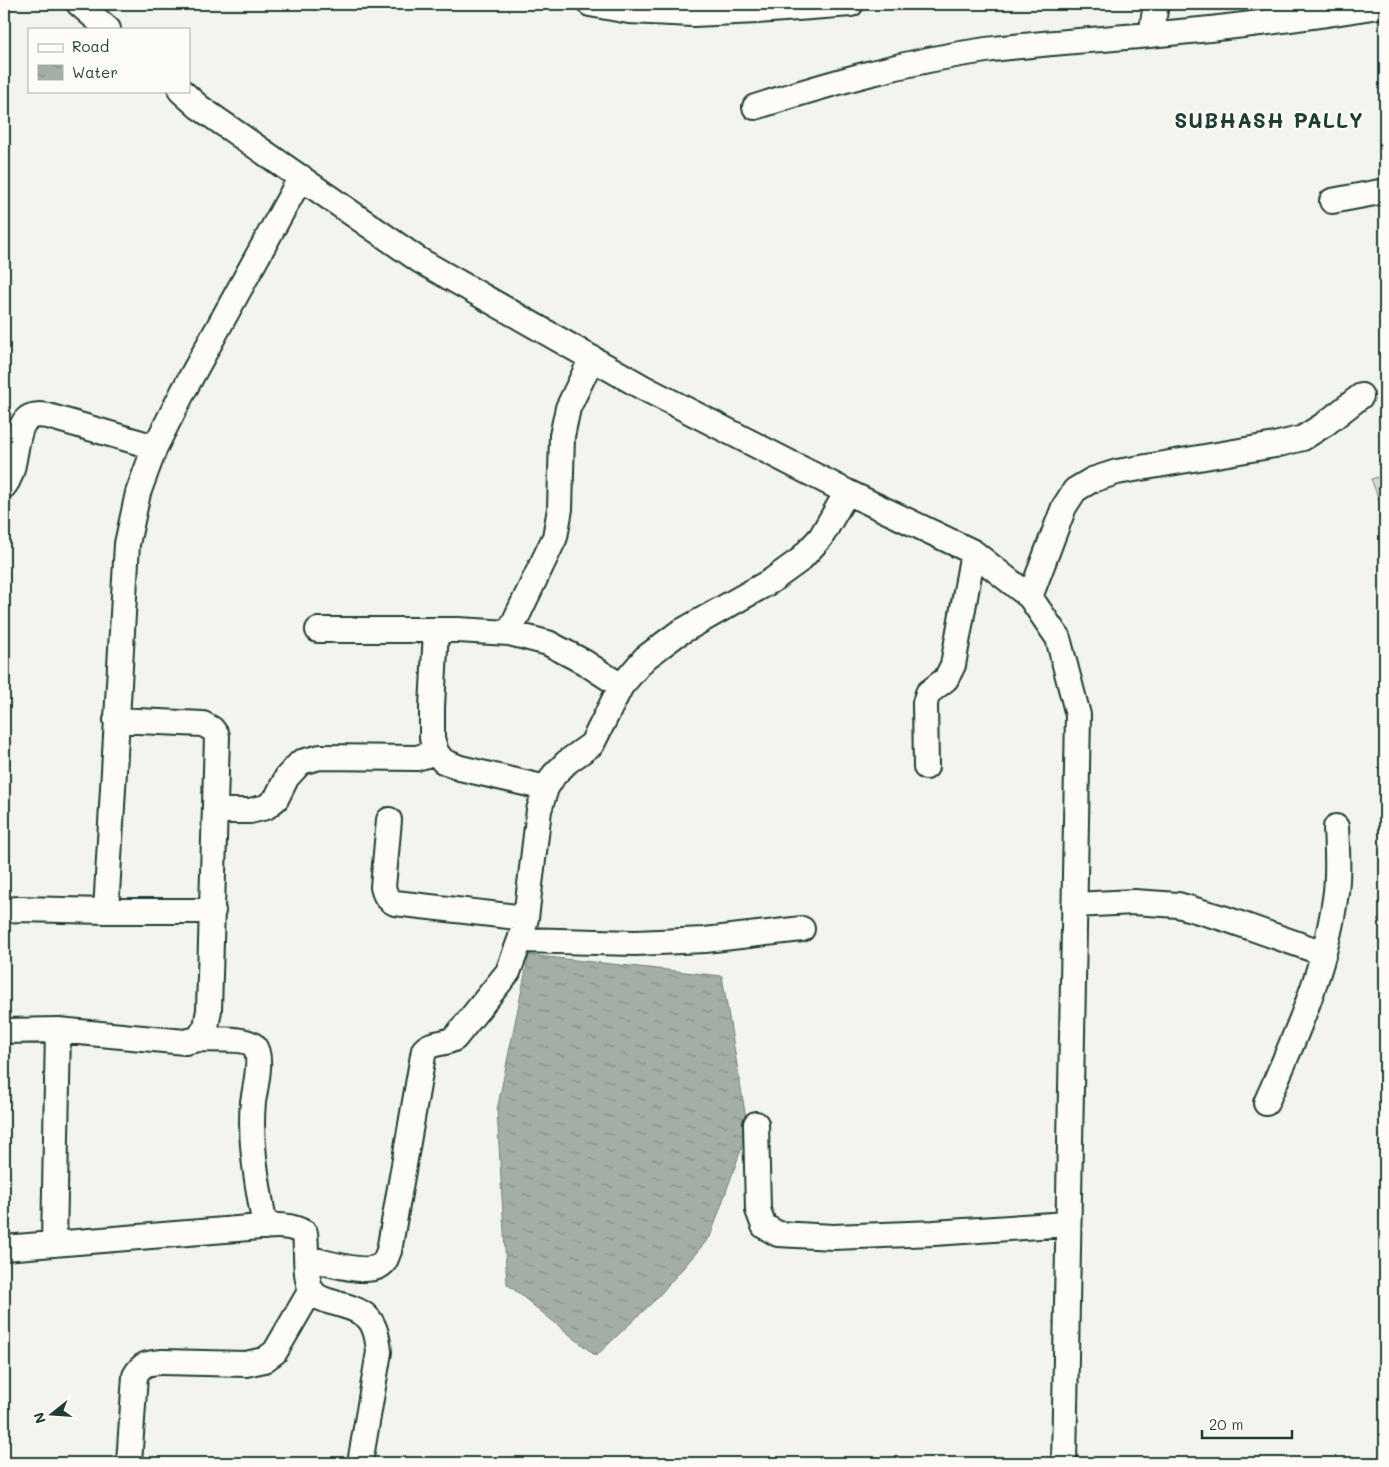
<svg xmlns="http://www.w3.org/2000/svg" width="1389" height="1467" viewBox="0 0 1389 1467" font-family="Mali,sans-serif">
<defs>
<pattern id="wetland-marsh" width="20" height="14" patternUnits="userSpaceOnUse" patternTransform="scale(1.25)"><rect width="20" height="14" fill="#d1d6d1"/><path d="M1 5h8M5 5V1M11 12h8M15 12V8" fill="none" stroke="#b3b9b4"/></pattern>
<pattern id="water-ripples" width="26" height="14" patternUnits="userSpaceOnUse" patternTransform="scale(1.25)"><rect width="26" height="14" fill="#a3aea7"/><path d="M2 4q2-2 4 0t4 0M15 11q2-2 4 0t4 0" fill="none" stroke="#848f89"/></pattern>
</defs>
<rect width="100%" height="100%" fill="#f4f4ef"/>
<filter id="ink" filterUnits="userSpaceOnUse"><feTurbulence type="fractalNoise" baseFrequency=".02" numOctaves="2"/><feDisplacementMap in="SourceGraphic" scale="10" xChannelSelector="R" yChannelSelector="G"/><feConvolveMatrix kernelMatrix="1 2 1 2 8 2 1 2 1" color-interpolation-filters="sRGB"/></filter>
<g filter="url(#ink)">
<path fill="url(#wetland-marsh)" stroke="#788a82" d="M1385,475V516L1371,479Z"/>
<path fill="url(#water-ripples)" stroke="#6e8179" d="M529,955L722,976L748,1130L710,1237L656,1299L596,1356L507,1284L497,1110Z"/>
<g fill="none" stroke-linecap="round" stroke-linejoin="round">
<defs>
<path id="street" d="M79,4L108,29
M590,4L629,11L693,14L757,11L851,4
M1151,35L1156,4
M181,91L199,107L419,260L644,388L847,492L973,552L1030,597L1058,638L1078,715L1064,1463
M755,107C831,83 907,61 986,50C1040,43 1095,40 1149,35C1228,28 1307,18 1385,5
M1332,201L1385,191
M4,486C18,471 13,429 28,418C34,414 41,415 48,416L155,447
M1030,597L1064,507L1075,490L1092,480L1117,472L1275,445L1303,438L1325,424L1361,396
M318,630H458L509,633L548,643L584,662L621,686
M436,630L432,707V738L436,752L443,761L460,768L546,788
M509,633L555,537L560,509L562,436L568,408L592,358
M926,767L925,703L928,693L946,679L953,665L973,552
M215,811H250L266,807L276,799L287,777L301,762L320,757L417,758L436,752
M389,820L383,887C385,895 387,899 395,903L526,918
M1074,905L1134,902L1178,905L1226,919L1323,953
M4,910L20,909L106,911H213
M106,911L127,544L138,493L155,447L184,390L301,177
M520,940L635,943L705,940L802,929
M4,1031L58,1030L185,1042L198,1039L206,1027L209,1010L217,736L212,729L203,724L116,720
M198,1039C211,1040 246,1037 254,1046C263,1057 255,1088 253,1102C249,1143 258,1186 265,1227
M1266,1103C1295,1038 1325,970 1335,899C1339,875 1337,850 1336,827
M756,1124L758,1210L764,1226L778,1234L833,1237L934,1233L1068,1224
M54,1244L58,1030
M4,1248L249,1228C268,1227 287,1222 305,1233C307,1248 304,1279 312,1291C315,1296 322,1299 328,1301C362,1311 376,1312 379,1352L360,1463
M307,1258C325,1262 372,1278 384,1262C386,1260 387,1255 389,1251L424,1050C432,1041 445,1045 455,1038L508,972L520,940L526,918L539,810L546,788L554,775L567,762L592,744L621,686L645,658L677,634L771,581L800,560L821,537L847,492
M129,1463L135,1376C142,1363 148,1363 162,1362L246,1364L264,1360L275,1352L311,1290"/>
</defs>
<use href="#street" stroke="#1f3d34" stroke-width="28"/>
<use href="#street" stroke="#fdfcf7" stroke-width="24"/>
</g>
</g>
<g text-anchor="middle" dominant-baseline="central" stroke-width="4" stroke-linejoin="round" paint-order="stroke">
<g font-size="21" font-weight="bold" letter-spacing="1" fill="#1f3d34" stroke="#fdfcf7">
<text x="1269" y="119">SUBHASH PALLY</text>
</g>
</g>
<rect width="1389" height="1467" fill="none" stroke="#fdfcf7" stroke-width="20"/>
<rect x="10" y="10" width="1369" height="1447" fill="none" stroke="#1f3d34" stroke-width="2" filter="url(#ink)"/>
<rect x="28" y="28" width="162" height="65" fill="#fdfcf7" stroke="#a4b0a9"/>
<rect x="38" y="44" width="25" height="8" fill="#fdfcf7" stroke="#a4b0a9"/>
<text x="72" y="52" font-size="15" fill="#1f3d34">Road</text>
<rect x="38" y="65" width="25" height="15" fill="url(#water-ripples)" stroke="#a4b0a9"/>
<text x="72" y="78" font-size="15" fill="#1f3d34">Water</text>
<g transform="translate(52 1414) rotate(253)" stroke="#fdfcf7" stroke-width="4" paint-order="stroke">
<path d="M0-4L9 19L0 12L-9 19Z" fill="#1f3d34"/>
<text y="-8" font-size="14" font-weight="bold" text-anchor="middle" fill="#1f3d34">N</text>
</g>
<path d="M1202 1430v8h90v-8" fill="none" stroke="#1f3d34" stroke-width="2.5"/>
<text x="1209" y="1430" font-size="15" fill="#1f3d34" stroke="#fdfcf7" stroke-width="4" paint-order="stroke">20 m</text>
</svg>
